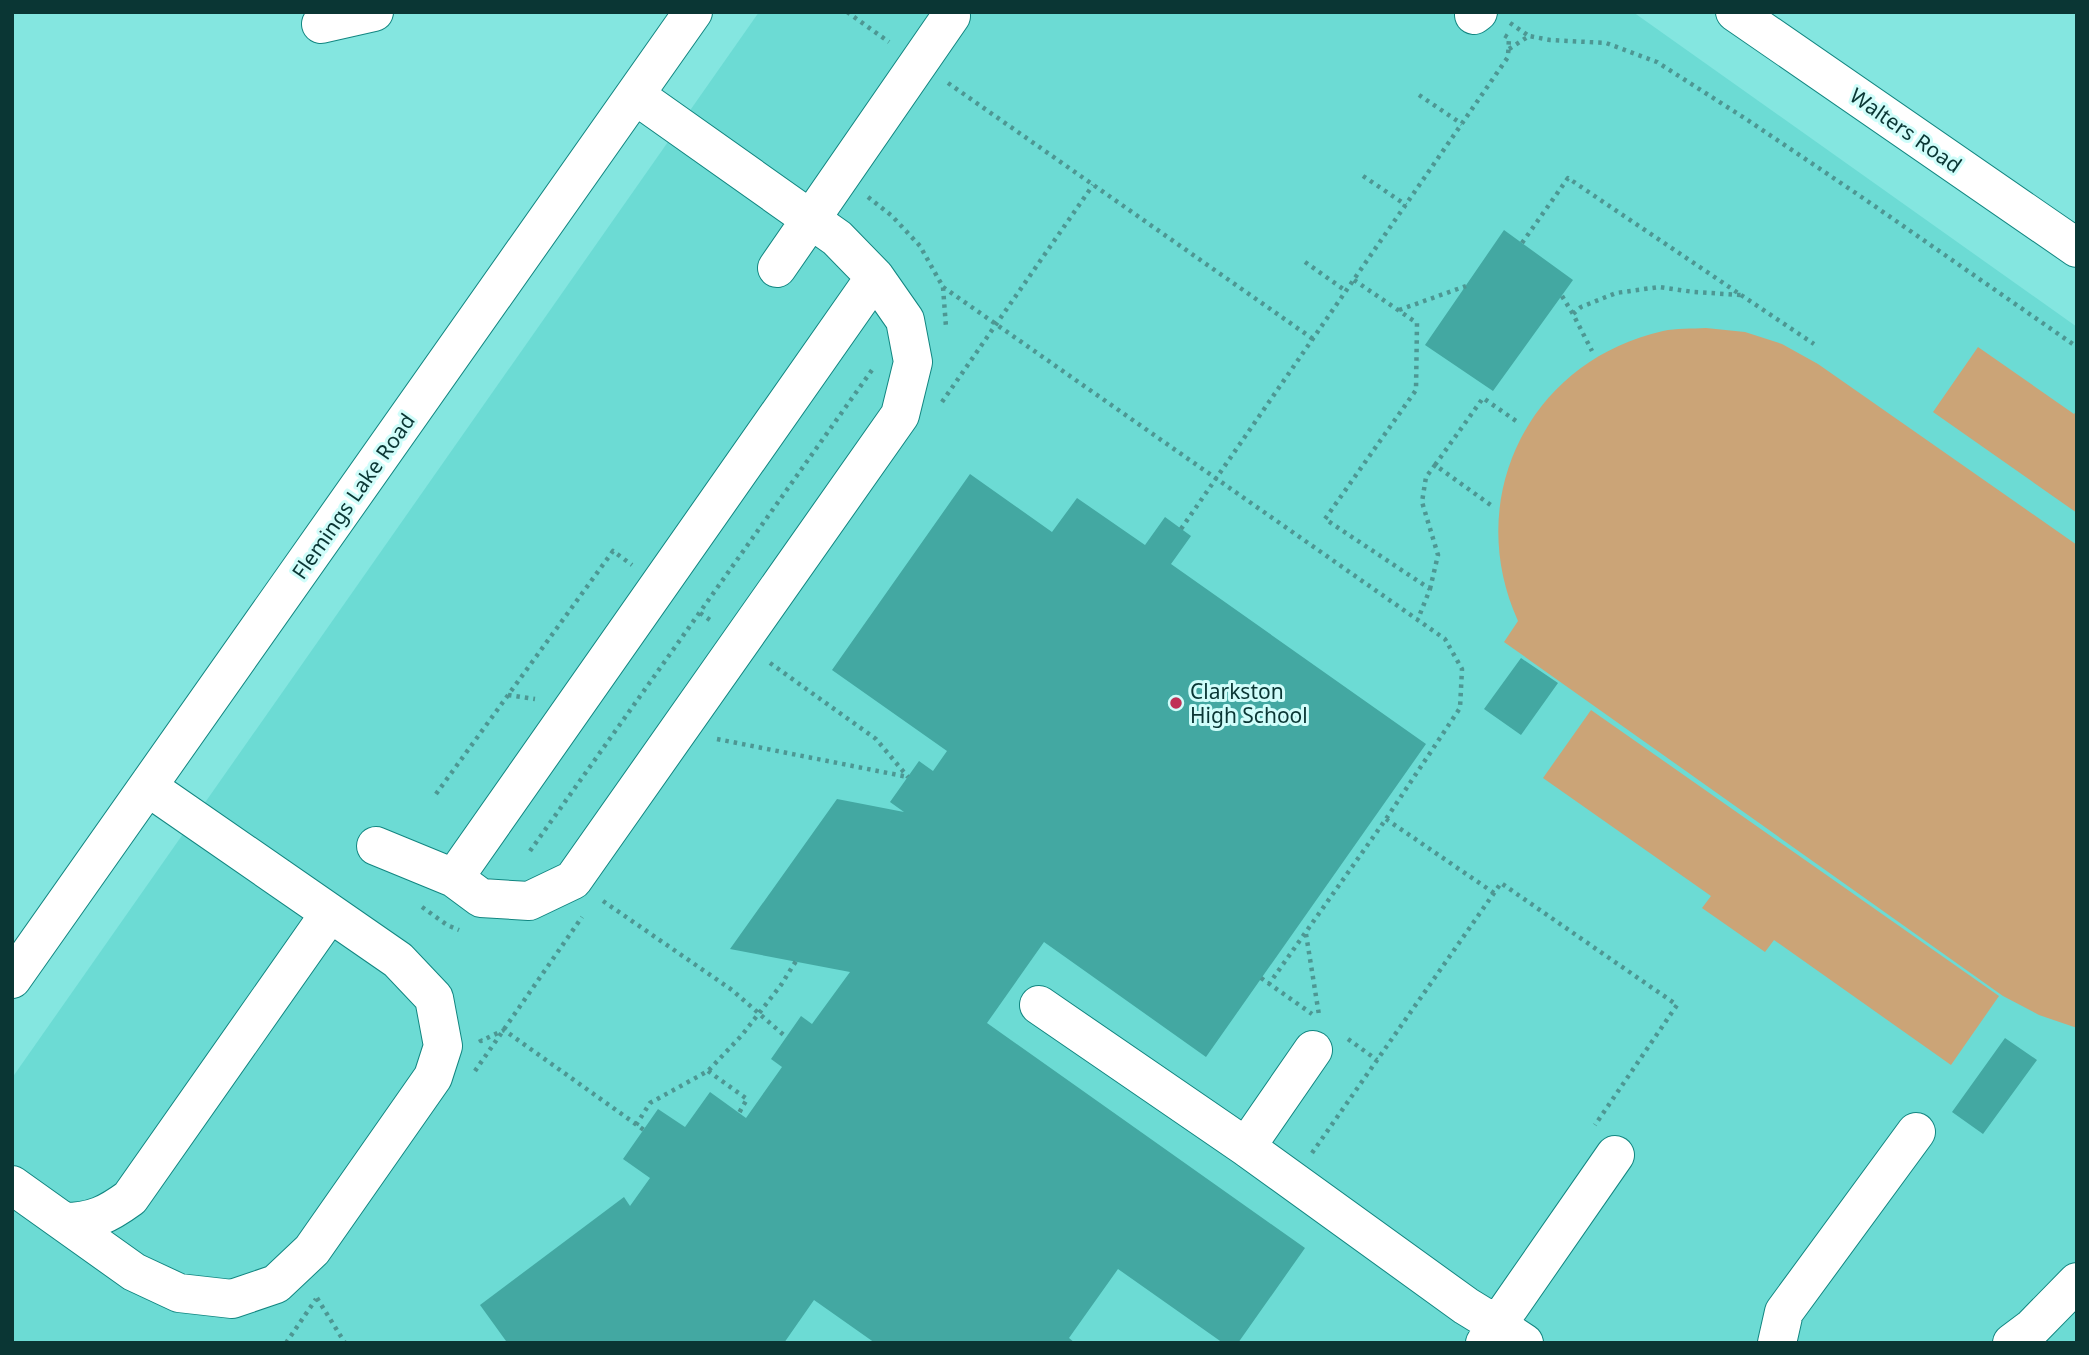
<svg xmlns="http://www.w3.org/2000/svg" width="2089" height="1355" viewBox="0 0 2089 1355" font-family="'Noto Sans',sans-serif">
<rect width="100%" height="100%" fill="#84e6e0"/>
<path fill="#6cdbd4" d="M759,12H1633L2077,327V1343H12V1078Z"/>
<path fill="#cba477" d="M1706,328L1745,332L1782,344L1818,364L2077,545V1028L2039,1015L2003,996L1504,642L1518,621C1462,497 1530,361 1663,331C1676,328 1692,329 1706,328Z
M1978,347L2074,414L2077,410V513L1933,412Z
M1591,710L1999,996L1951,1065L1774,940L1765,952L1702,908L1711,896L1543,778Z"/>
<path fill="#43a8a2" d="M1504,230L1573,280L1493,391L1425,345Z
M970,474L1052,532L1077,498L1145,545L1165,517L1191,536L1171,564L1426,744L1206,1057L1044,942L987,1023L1305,1248L1238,1343H1223L1118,1269L1069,1338L1075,1343H875L814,1300L784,1343H504L506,1341L480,1305L624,1197L630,1206L650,1178L623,1159L658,1109L685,1127L710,1092L746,1118L782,1067L771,1059L801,1016L812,1024L850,972L730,949L837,799L904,812L890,802L919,761L933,771L947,751L832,670Z
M1521,658L1558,683L1521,735L1484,709Z
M2005,1038L2037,1060L1983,1134L1952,1112Z"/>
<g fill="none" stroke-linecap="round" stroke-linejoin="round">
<defs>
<path id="minor" d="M1735,12L2077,248
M1474,15L1478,12
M321,24L374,12
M777,268L951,16
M376,846L454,878L481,898L529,901L573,880L900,415L913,362L905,320L875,277L837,238L635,95
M454,878L875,277
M12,979L693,12
M1039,1005L1246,1147L1466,1306L1497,1325L1485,1343
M1246,1147L1313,1050
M12,1185L134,1272L179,1293L232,1299L276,1284L312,1250L433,1077L443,1046L434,998L398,960L148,787
M64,1222C93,1222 108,1214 130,1198L330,913
M1524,1343L1497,1325L1615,1155
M1777,1343L1784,1312L1916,1132
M2012,1343L2032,1328L2077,1282"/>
</defs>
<use href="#minor" stroke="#128681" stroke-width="40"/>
<path stroke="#4d9793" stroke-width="4.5" stroke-dasharray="3.5 5" stroke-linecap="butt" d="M847,12L889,42
M1510,23L1529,36
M1509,49L1529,36L1550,40L1606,43L1657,62L1746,119L1863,198L2077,347
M948,83L1313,339
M1419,95L1462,124
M1363,176L1406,205
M868,197L892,216L920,246L943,287L946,327
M1522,243L1568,178L1741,295L1694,292L1659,287L1616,293L1581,307L1573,314L1592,351
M1305,262L1346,291
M1354,280L1417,323L1416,390L1325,519L1430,589L1418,619
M943,287L1445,639L1462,669L1460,708L1386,819L1269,984
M1741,295L1814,344
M1562,296L1573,314
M1399,310L1466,286
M942,402L1093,185
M1435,465L1483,398L1519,423
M1181,529L1508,57L1509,38L1504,35
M1430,589L1438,555L1422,502L1426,477L1435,465L1492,506
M700,613L713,622
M770,663L876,739L908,777
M508,695L535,699
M717,739L908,777
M436,794L613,551L632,565
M1386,819L1494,893
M530,851L872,370
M603,901L732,990L786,1037
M422,907L447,925L459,930
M1306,934L1319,1015
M1261,978L1312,1014
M480,1039L481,1041L504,1030L644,1130
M1348,1039L1377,1060
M475,1071L582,917
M708,1071L747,1099L739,1113
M636,1125L650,1103L708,1071L742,1035L781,985L796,961
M1312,1153L1501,883L1677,1005L1595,1125
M317,1298L345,1343
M286,1343L316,1299"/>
<use href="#minor" stroke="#fff" stroke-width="38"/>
</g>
<circle fill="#c03056" stroke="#d0fdfa" stroke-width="2.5" cx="1176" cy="703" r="7"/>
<g text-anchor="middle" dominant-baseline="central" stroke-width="6" stroke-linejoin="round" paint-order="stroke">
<g font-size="21" fill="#0a3634" stroke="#d0fdfa">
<text transform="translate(1906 130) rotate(35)">Walters Road</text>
<text transform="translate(353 496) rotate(-55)">Flemings Lake Road</text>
</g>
<g font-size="21" fill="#0a3634" stroke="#d0fdfa" text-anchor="start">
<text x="1190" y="691">Clarkston<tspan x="1190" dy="24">High School</tspan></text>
</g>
</g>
<rect width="2089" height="1355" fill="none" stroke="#0a3634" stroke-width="28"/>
</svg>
